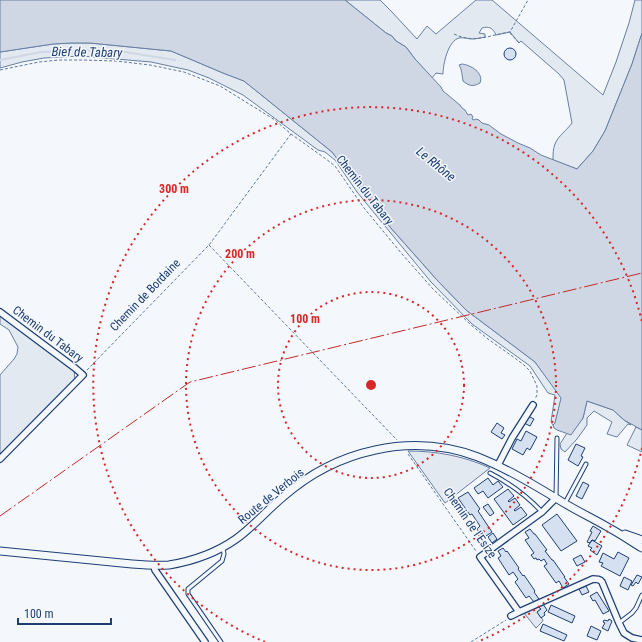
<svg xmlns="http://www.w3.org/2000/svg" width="642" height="642" viewBox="0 0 642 642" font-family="'Roboto Condensed',sans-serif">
<rect width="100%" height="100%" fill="#f4f7fb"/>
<path fill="#e3e9f0" stroke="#687fa3" d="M345,0H380L391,11L417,39L427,26L436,34L476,0H492L603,95L616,62L629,23L635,0H642V33L632,64L605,131L593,151L577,169L553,160C553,155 553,148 555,144C558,136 567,130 572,123L564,80L559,74L521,41L519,43L510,32L496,35C493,28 489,26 482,28L479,33L485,34V37C480,38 476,39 472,39C468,39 463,37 459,38C448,41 443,64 443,74L436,73L432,78L415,59L406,47L396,41L392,36L386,33Z
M71,43H90L171,51L223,73L244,81L332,152L390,227L437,280L466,310L535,362L562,398L555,423L553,425L551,422L555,395L548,393L530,366L472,324L431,282L357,192L335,160L325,152L318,150L243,95L209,78L188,70L151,62L81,56L44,58L22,62L0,68V52L53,44Z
M0,315L74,370L75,380L0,456V375L14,359L17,354L18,347L9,330L0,324Z
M587,401L613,410L624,420L631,425L628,424L617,437L607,434L612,422L594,411L587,418V425L577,439L565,452L561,449L560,444L567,433L571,434L583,418Z
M636,427L642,430V452L627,445Z
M408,451C436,451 464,456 490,468L445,503Z"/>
<path fill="#e3e8f0" stroke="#687fa3" d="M538,607L541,609L537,612L543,620L542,622L536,628L524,613Z"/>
<path fill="#cfd7e4" stroke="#687fa3" d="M0,0H345L386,33L392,36L396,41L406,47L415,59L441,87L443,91L460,105L462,108L465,110L468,115L471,114L473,117L472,119L474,120L476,119L479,120L482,123L489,125L501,134L518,143L530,148L541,155L577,169L593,151L605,131L632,64L642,33V430L624,420L613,410L587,401L583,418L571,435L557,430L554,428L553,425L555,423L561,398L535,362L466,310L437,280L390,227L332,152L244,81L223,73L171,51L90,43H71L53,44L0,52Z
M462,64C471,65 484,73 480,83C473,87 469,86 463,81C462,76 462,69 459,65Z"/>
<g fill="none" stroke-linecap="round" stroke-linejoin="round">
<path stroke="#cfd7e4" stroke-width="2" d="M0,60L41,52L91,50L125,52L175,60"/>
</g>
<path fill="#d5e0f0" stroke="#1d3f73" d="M504 54a6 6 0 1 1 12 0a6 6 0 1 1-12 0Z
M528,416L534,419L530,426L524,423Z
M497,423L504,428L501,433L505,435L502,439L491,432Z
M526,431L537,437L530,450L527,448L523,455L512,449L517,439L521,441Z
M576,444L585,448L581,456L583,457L578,466L568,460Z
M488,478L493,485L498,481L503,487L488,498L483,491L478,494L474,488Z
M583,482L589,485L582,499L576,496Z
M508,489L514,496L508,501L509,502L515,498L520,505L514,510L515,511L521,507L527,515L513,525L494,499Z
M468,492L480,509L478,511L492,532L483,538L477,529L480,526L472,514L470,515L458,498Z
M488,504L494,513L490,516L483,507Z
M557,514L577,541L561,551L542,525Z
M593,526L601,531L595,541L592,540L590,543L587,542L592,532L590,531Z
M530,529L534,534H535L547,550L545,551L552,560H553L565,577H564L569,584L563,588L559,581L556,583L544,566L547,564L544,559L541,561L539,559L537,560L536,558L534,559L531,555L534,553L525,540L529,538L525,532Z
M493,533L497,539L492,543L488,537Z
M592,540L602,546L597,555L590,550L592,548L588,546Z
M503,548L506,552L507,551L519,568L518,569L523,576L524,575L535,591L534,592L539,599L534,602L529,596L526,598L515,582L518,579L513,572L509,575L498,558L501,556L498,551Z
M618,552L629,558L620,576L601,566L603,563L599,562L603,553L614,559Z
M581,555L585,562L577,566L573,559Z
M637,575L642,577L638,584L636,582L633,586L631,585Z
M624,577L632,581L628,590L620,586Z
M586,586L589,592L582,595L579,589Z
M597,592L609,611L603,614L595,600L593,601L590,596Z
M543,604L547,610L544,613L545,615L541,618L537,612L541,609L539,607Z
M551,605L575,616L572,623L548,612Z
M609,619L612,621L608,631L602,628L605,623L603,622L604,620L608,621Z
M543,624L567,635L564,641L540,631Z
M591,626L601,631L597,640L587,636Z"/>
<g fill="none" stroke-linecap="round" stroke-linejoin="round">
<defs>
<path id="service" d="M490,473C511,484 526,495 542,512
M556,498L557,438
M565,503L586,464
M619,623L632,613L636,608L642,595
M221,642L188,594V589L222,561L224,554L223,547"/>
<path id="minor" d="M0,312L75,368L83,375L0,459
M498,465L512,438L533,405
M154,565L155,570L205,642
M519,612L480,557L542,512L556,498
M511,616L519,612L593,579C597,579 600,579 602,582L619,623L624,633L632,638L642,640"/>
<path id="tertiary" d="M625,534L642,540
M0,551L132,564C144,565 157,566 169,565C193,561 216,553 236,539C253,527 267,510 283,497C336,450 411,432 478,457C508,469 536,486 564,503C579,512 596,520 611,529C622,535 632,542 642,548"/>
</defs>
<use href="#service" stroke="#1d3f73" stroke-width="5"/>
<use href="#minor" stroke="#1d3f73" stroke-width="8"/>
<use href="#tertiary" stroke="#1d3f73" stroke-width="9"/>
<path stroke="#5e769c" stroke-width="1" stroke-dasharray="3 2" stroke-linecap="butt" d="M510,33L519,43
M454,34C475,44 489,35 510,32L528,0
M0,70L39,62L59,60H83L116,61L150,65L184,72L220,86L275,120L291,134L326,159L335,166L364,208L402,254L433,289L471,325L488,339L512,356L524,365L530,371L537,386V395L535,399
M209,245L397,440
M87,370L209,245L291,134
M408,454L476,551
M471,642L506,620"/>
<use href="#service" stroke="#f4f7fb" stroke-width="3"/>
<use href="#minor" stroke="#f4f7fb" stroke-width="5.5"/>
<use href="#tertiary" stroke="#f4f7fb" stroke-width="7"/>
<path stroke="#c62828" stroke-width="1" stroke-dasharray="14 3 2 3" stroke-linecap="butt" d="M0,516L190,382L642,273"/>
</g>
<g fill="none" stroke="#d62828" stroke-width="2" stroke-dasharray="2 4">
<circle cx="371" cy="385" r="93"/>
<circle cx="371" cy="385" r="185"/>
<path d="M642 448A278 278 0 0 1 477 642M265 642A278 278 0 1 1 642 322"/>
</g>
<g text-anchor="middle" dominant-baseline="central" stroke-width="3" stroke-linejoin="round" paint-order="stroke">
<g font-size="12" fill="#1d3f73" stroke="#f4f7fb">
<text transform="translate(365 190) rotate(52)">Chemin du Tabary</text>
<text transform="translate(145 295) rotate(-46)">Chemin de Bordaine</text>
<text transform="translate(48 334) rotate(37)">Chemin du Tabary</text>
<text transform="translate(271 496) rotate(-39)">Route de Verbois</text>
<text transform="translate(470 523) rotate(55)">Chemin de l'Esize</text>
</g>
<g font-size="13" font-style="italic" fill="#1d3f73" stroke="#f4f7fb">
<text transform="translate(87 52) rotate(1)">Bief de Tabary</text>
<text transform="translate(436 164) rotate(39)">Le Rhône</text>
</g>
</g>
<circle cx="371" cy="385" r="6" fill="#d62828" stroke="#f4f7fb" stroke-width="2"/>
<g font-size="12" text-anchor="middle" font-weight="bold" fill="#d62828" stroke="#f4f7fb" stroke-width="3" stroke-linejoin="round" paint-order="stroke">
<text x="174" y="193">300 m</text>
<text x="240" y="258">200 m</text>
<text x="305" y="323">100 m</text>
</g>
<path d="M18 618v6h93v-6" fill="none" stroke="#1d3f73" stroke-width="2"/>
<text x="24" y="618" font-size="12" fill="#1d3f73" stroke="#f4f7fb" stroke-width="3" paint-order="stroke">100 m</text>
</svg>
